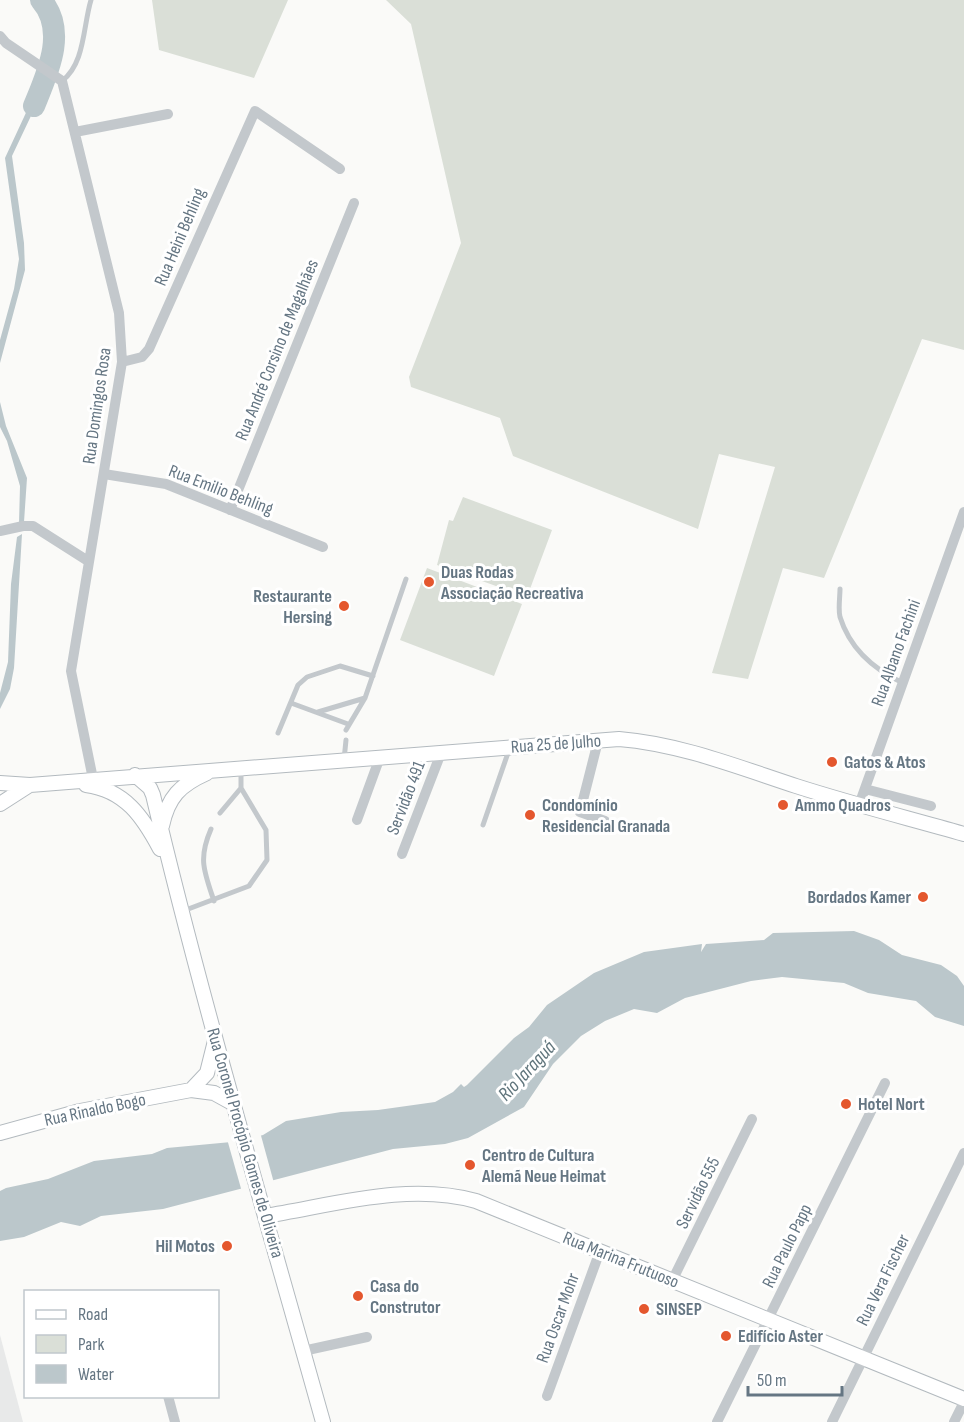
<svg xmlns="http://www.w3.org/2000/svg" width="964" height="1422" viewBox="0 0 964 1422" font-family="'Sofia Sans Condensed',sans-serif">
<rect width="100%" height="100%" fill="#fafaf8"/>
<path fill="#e8e9e9" d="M0,1335L23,1422H0Z"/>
<path fill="#dadfd7" d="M152,0H288L254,78L159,50Z
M386,0H964V350L922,339L824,578L783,568L748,679L712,673L775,467L719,454L698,529L513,456L500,418L411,387L409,377L461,243L411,24Z
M463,497L552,530L527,597L437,565L449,520L453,521Z
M427,568L522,604L494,676L400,640Z"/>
<path fill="#bbc7cb" d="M37,0H45C56,21 59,41 54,64L48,60C55,38 49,19 37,0Z
M43,76L48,80L12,156L24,243L25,270L0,363V340L14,289L19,259L5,158Z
M0,402L6,426L27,478L24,522L19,524L20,486L7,441L0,427Z
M22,534L14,668L10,689L0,709V693L8,662L11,584L17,537Z
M854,931L879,940L902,955L941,965L957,976L964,986V1026L935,1017L916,1001L868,993L844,983L782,977L751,981L685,998L657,1013L634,1009L605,1021L581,1036L553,1064L524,1107L468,1138L445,1144L393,1149L163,1209L101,1216L80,1226L61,1222L24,1237L0,1241V1191L6,1188L48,1179L94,1161L152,1154L167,1148L242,1141L263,1135L286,1121L341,1112L378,1110L435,1102L453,1092L461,1084L464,1087L467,1085L514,1038L529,1027L547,1005L594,973L644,952L702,944L701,952L706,944L764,940L773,933Z"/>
<path fill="#fafaf8" d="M260,1132L274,1183L242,1192L227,1139Z"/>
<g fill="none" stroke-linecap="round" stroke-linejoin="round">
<path stroke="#bbc7cb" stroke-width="22" d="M34,106C47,74 68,31 41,0"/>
<defs>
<path id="secondary" d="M135,775L150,788L153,795C203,1006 265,1214 323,1422
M0,783L30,785L619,739C680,744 738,767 796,786C852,804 908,818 964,834
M86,785C125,790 143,817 160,849
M0,804L28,786
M162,826C168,797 180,785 207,773
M191,1090L207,1073L215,1041
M0,1133L80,1111L191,1090L214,1093L234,1104
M265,1216C334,1205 408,1182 476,1201L964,1399"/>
</defs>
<use href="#secondary" stroke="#b3babf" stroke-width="16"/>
<path stroke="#c3c8cc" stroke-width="5" d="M62,81C85,64 83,26 91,0
M840,589C840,597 838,609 840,617C850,649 873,669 903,683
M291,703L348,724
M318,712L365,698
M346,730L365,698L406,579
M278,733L298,685L307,677L340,666L373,676
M344,760L346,740
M220,813L241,788
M483,825L509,750
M211,829C198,859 204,871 214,901
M183,911L249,886L267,860L266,830L241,788V769"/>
<path stroke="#c3c8cc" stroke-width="10" d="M0,36L6,43L62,81L119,313L122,362L71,671L93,779
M75,132L168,114
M122,362L142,357L149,349L255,111L340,169
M104,474L166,484L323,547
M230,510L354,203
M0,531L23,526H33L88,561
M598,741L580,812L605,821
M865,789L931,806
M859,805L964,512
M357,820L380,757
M402,854L441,753
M672,1281L752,1119
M303,1351L367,1337
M168,1396L175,1422
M547,1396L600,1251
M717,1422L885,1083
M832,1422L964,1153
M954,1422L964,1402"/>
<use href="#secondary" stroke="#fff" stroke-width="14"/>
</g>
<g fill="#e4572e" stroke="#fff" stroke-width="2">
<circle cx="429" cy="582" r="6"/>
<circle cx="344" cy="606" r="6"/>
<circle cx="832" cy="762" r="6"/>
<circle cx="783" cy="805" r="6"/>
<circle cx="530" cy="815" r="6"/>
<circle cx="923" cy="897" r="6"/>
<circle cx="846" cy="1104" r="6"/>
<circle cx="470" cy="1165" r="6"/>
<circle cx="227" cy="1246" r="6"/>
<circle cx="358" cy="1296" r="6"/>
<circle cx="644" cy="1309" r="6"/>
<circle cx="726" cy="1336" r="6"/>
</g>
<g text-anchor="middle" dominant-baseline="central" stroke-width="6" stroke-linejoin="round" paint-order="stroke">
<g font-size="18" fill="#657683" stroke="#fff">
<text transform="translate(180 237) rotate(-67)">Rua Heini Behling</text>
<text transform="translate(277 350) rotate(-68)">Rua André Corsino de Magalhães</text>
<text transform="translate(97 406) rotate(-82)">Rua Domingos Rosa</text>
<text transform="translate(221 490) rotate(21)">Rua Emilio Behling</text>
<text transform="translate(896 653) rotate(-70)">Rua Albano Fachini</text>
<text transform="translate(556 744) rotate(-4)">Rua 25 de Julho</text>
<text transform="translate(406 798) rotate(-69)">Servidão 491</text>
<text transform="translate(95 1110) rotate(-12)">Rua Rinaldo Bogo</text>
<text transform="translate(245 1143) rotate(74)">Rua Coronel Procópio Gomes de Oliveira</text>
<text transform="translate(698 1193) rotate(-64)">Servidão 555</text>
<text transform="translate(787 1246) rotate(-64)">Rua Paulo Papp</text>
<text transform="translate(621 1260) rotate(22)">Rua Marina Frutuoso</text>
<text transform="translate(883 1280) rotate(-64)">Rua Vera Fischer</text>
<text transform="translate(558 1318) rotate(-70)">Rua Oscar Mohr</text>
</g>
<g font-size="18" font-weight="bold" fill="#657683" stroke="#fff" text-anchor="start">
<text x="441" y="572">Duas Rodas<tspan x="441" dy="21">Associação Recreativa</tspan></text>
<text x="332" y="596" text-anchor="end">Restaurante<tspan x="332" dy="21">Hersing</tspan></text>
<text x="844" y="762">Gatos &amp; Atos</text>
<text x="542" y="805">Condomínio<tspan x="542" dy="21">Residencial Granada</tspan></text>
<text x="795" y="805">Ammo Quadros</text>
<text x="911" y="897" text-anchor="end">Bordados Kamer</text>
<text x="858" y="1104">Hotel Nort</text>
<text x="482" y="1155">Centro de Cultura<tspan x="482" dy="21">Alemã Neue Heimat</tspan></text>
<text x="215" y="1246" text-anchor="end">Hil Motos</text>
<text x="370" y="1286">Casa do<tspan x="370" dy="21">Construtor</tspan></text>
<text x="656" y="1309">SINSEP</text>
<text x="738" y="1336">Edifício Aster</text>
</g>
<g font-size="20" font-style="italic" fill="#60757c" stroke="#fff">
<text transform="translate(527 1071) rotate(-47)">Rio Jaraguá</text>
</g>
</g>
<rect x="24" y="1290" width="195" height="108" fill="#ffffff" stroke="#c1c8cd" stroke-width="1.5"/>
<rect x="36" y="1310" width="30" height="9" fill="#ffffff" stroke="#c1c8cd" stroke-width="1.5"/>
<text x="78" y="1320" font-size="18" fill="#657683">Road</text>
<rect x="36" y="1335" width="30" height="18" fill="#dadfd7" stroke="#c1c8cd" stroke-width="1.5"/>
<text x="78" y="1350" font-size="18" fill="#657683">Park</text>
<rect x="36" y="1365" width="30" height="18" fill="#bbc7cb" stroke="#c1c8cd" stroke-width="1.5"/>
<text x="78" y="1380" font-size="18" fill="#657683">Water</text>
<path d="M748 1386v9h94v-9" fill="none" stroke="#657683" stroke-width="3"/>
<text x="757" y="1386" font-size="18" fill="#657683" stroke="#ffffff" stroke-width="4.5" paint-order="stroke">50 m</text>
</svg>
